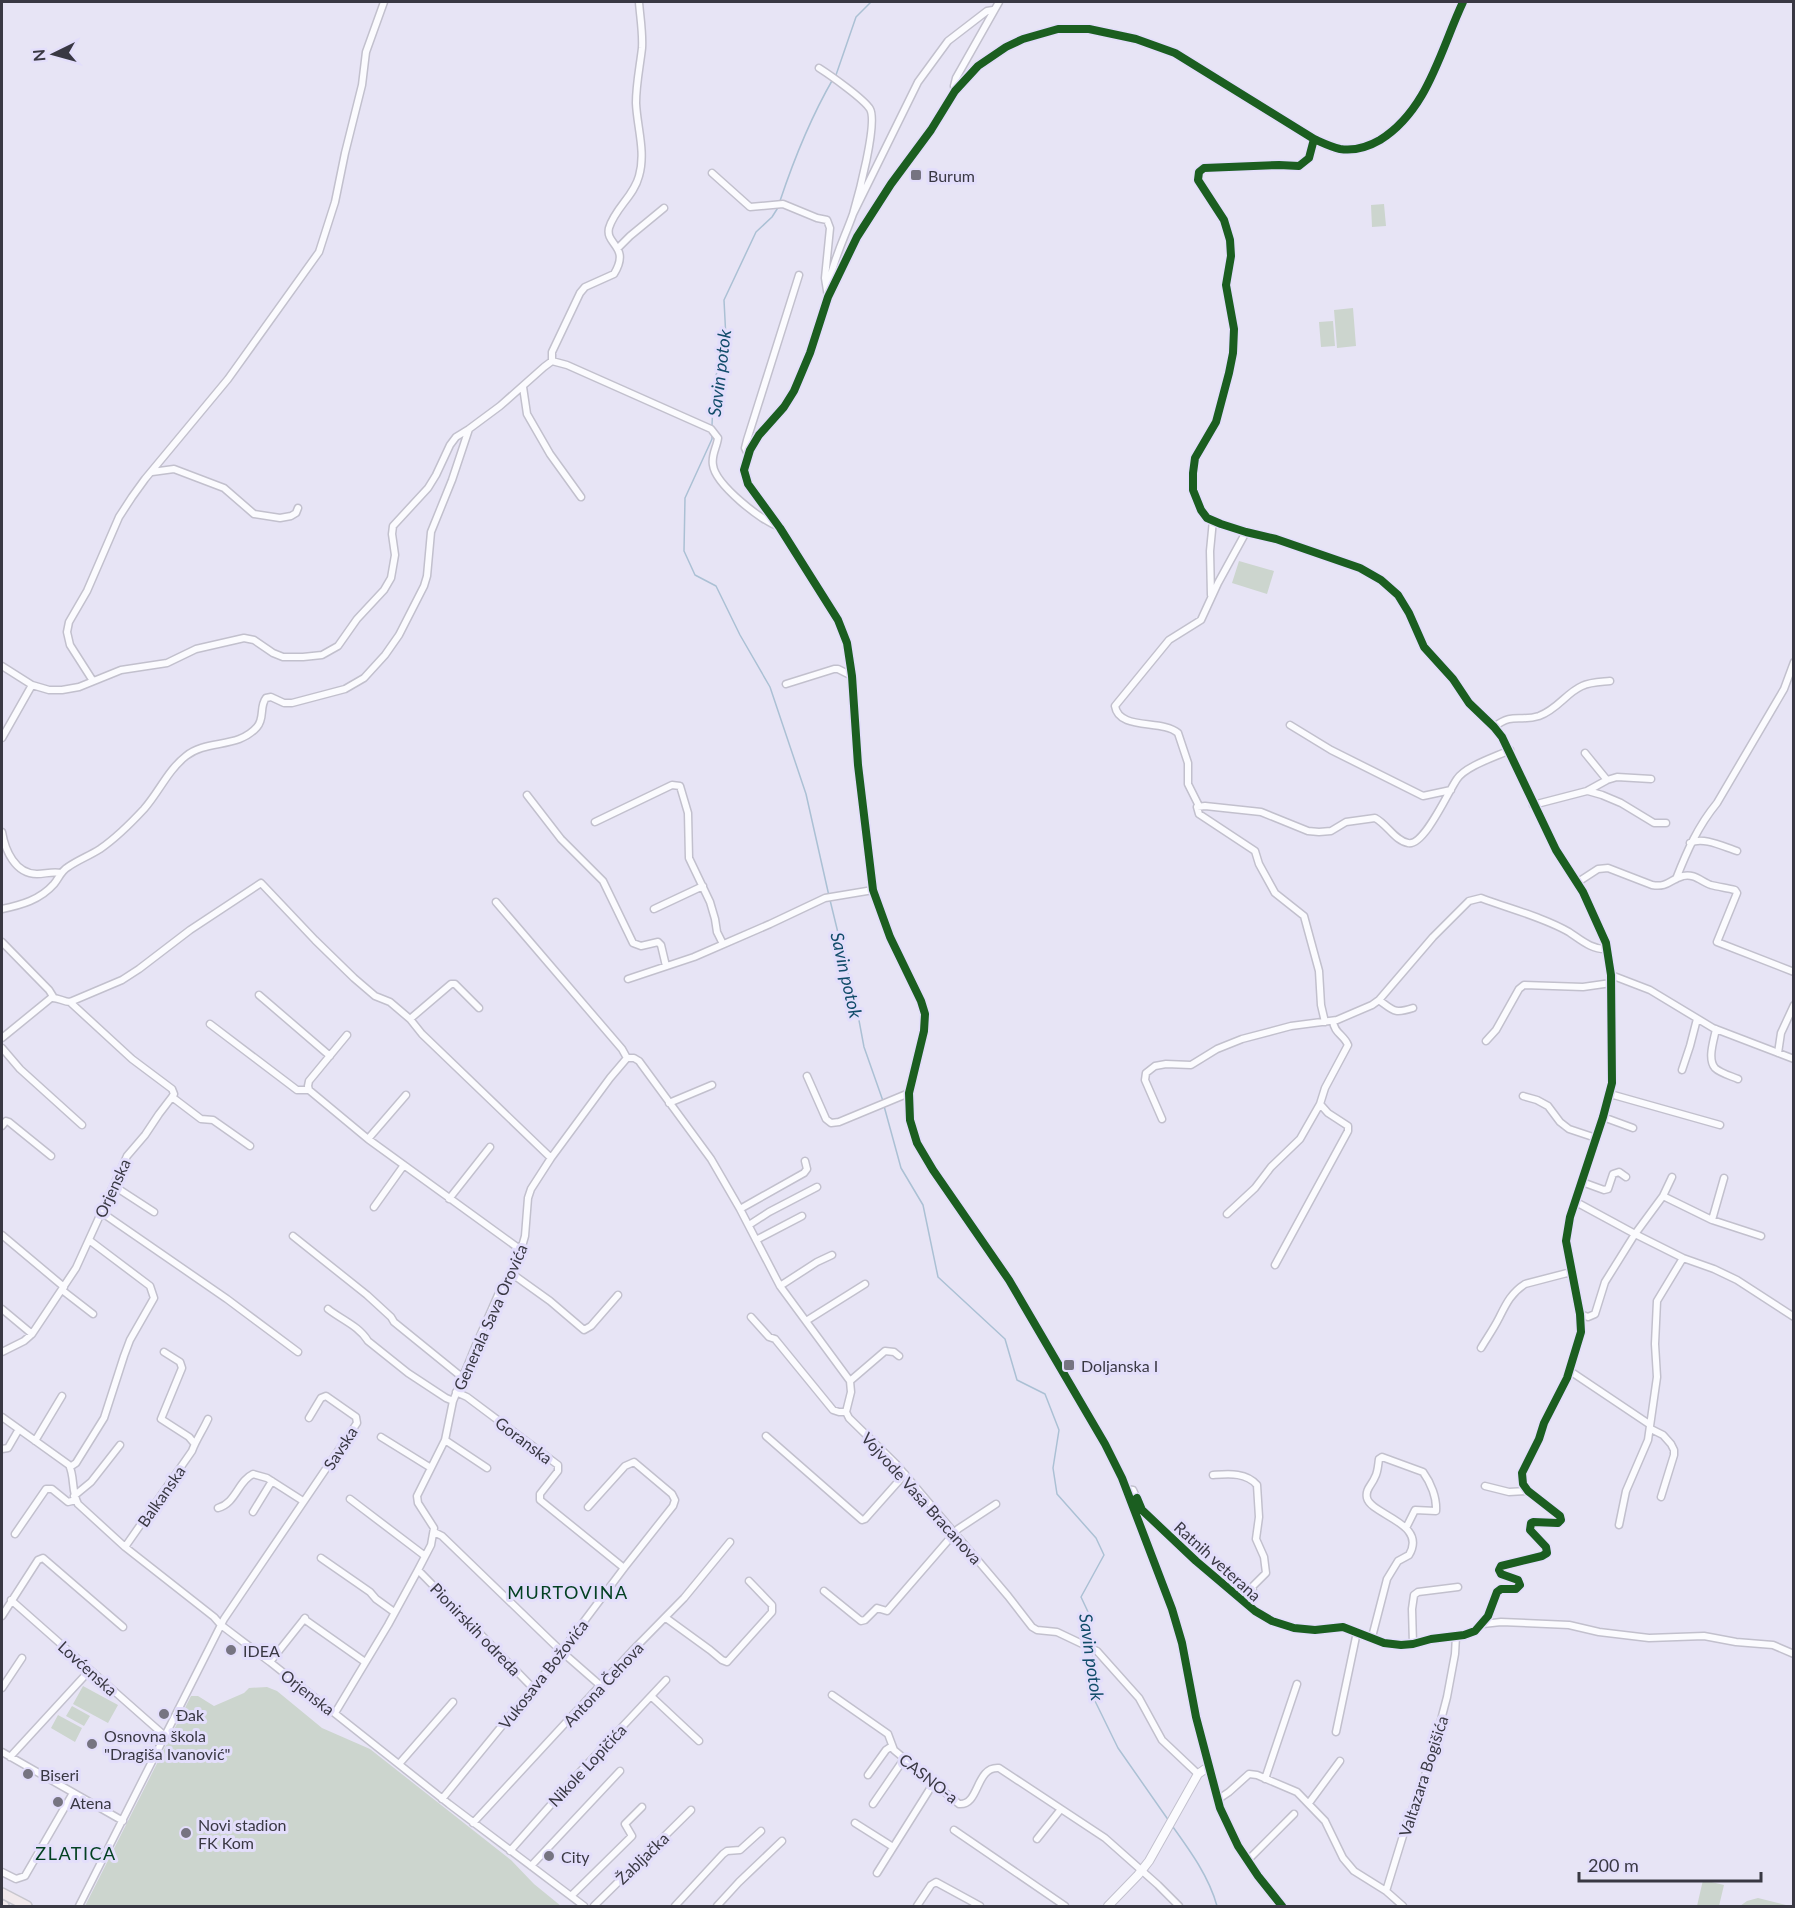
<svg xmlns="http://www.w3.org/2000/svg" width="1795" height="1908" viewBox="0 0 1795 1908" font-family="Lato,sans-serif">
<rect width="100%" height="100%" fill="#e7e4f5"/>
<path fill="#ccd5ce" d="M1384,204L1386,226L1372,227L1371,205Z
M1353,308L1356,346L1337,348L1334,310Z
M1333,321L1335,346L1321,347L1319,322Z
M1239,561L1274,571L1267,594L1232,583Z
M83,1686L118,1705L108,1723L73,1704Z
M267,1687L277,1691L322,1728L370,1749L511,1860L534,1884L561,1906H85L191,1696H198L214,1706L244,1693L249,1688Z
M72,1706L90,1716L84,1726L66,1716Z
M58,1715L82,1728L75,1742L51,1728Z
M1703,1880L1724,1885L1719,1906H1697Z
M1758,1898L1790,1906H1740L1747,1901Z"/>
<g fill="none" stroke-linecap="round" stroke-linejoin="round">
<path stroke="#abc0d4" stroke-width="1.5" d="M836,75L856,17L871,2
M780,201C794,159 811,117 833,79
M712,425L714,383L726,339L724,300L756,232L772,217L779,206
M712,433V439L685,498L684,551L695,575L716,586L740,635L770,687L806,794L829,896
M830,900L858,1015L864,1047L883,1101
M884,1106L901,1168L923,1205L938,1277L1005,1339L1017,1380L1045,1394L1059,1430L1053,1468L1057,1494L1096,1538L1104,1555L1081,1597L1089,1614L1092,1647
M1092,1652L1095,1701L1118,1748L1169,1821
M1173,1827C1191,1852 1209,1877 1217,1906"/>
<defs>
<path id="minor" d="M819,68C830,75 864,99 870,109C878,123 858,197 853,214C846,234 836,254 831,275L830,284L832,288
M955,91L954,86L956,78L999,2
M712,173L750,207L783,204L817,218L827,220L830,228L825,278L828,297
M853,214L918,82L948,41L987,11L993,10
M618,248L630,236L664,208
M552,361V352L580,293L585,287L614,274C631,246 605,245 609,228C615,208 634,196 639,176C646,152 637,127 636,103C636,84 640,66 642,48C643,33 640,16 639,2
M523,387L527,414L550,454L581,497
M748,454L745,448L747,440L799,275
M152,472L174,469L224,488L254,514L280,518L291,516L296,513L298,508
M1211,595L1210,551L1213,520
M2,666L32,685L49,690H62L79,687L121,670L167,663L196,649L244,638L254,640L273,653L283,657H303L322,655L338,646L357,619L384,590L391,578L395,555L392,534L393,526L428,488L436,475L450,445L456,437L469,429L500,406L544,367L552,361L567,365L711,429L718,438C717,447 711,455 713,465C715,484 762,522 780,527
M93,681L70,645L67,632L69,622L87,591L119,517L132,497L145,479L228,379L319,252L335,202L345,153L362,85L366,52L384,2
M786,684L834,669H838L852,676
M1290,725L1331,750L1423,796L1451,790
M1494,727C1513,712 1520,722 1539,716C1558,709 1566,693 1582,686C1590,682 1600,682 1610,681
M2,738L32,685
M1585,753L1607,780
M1588,791L1602,795L1621,803L1654,823H1666
M527,795L561,839L603,881L633,943L641,946L658,942L661,945L666,966
M1533,805L1587,791L1607,780L1617,777L1651,779
M1199,806L1188,784V763L1178,733C1162,719 1119,731 1115,706L1169,640L1201,620L1218,583L1246,532
M595,822L672,785L680,786L688,813L689,858L710,902L715,919L717,932L723,944
M2,832C5,850 15,874 37,874C45,874 53,871 61,873
M1690,843C1703,836 1724,847 1737,851
M1676,879C1687,851 1698,826 1717,803L1784,689L1794,662
M1578,882L1598,869L1608,868L1652,885C1668,888 1670,879 1683,876C1694,873 1702,882 1711,885C1719,887 1727,888 1735,890L1737,893L1717,942L1794,972
M496,902L622,1049L627,1058
M2,909C21,905 40,900 54,884C59,878 61,871 68,867C78,860 89,856 100,849C116,838 131,823 144,809C159,792 168,770 186,756C207,739 238,749 257,727C265,718 259,707 266,698L271,697L284,703H292L345,689L364,678L385,655L399,635L424,586L427,576L431,532L452,480L469,429
M654,909L703,886
M2,942L49,990L54,998
M1611,975L1650,990L1713,1028L1794,1059
M628,979L694,957L770,924L825,898L873,890
M259,995L330,1056
M1379,1000C1394,1011 1394,1014 1413,1008
M70,1002L132,1059L172,1089L174,1094L172,1097
M410,1019L451,984H455L479,1008
M1325,1022L1321,1005L1319,971L1304,916L1275,893L1259,864L1255,851L1199,814L1197,807L1205,806L1261,812L1308,831L1319,832L1331,831L1346,822L1375,818C1387,824 1395,841 1408,843C1424,847 1449,790 1457,779C1466,766 1495,757 1510,750
M210,1024L297,1090H309
M1716,1029C1714,1040 1707,1059 1715,1068C1720,1073 1731,1076 1738,1079
M347,1035L309,1081L308,1086L309,1090L368,1139L521,1250
M2,1038L51,998C58,997 63,1002 70,1002L122,980L139,969L190,930L261,883L315,940L354,978L375,996L390,1002L410,1019L422,1034L551,1158
M1486,1041L1496,1030L1519,989L1524,985L1583,987L1611,983
M2,1048L20,1069L82,1125
M1778,1053L1781,1033L1794,1005
M627,1058H634L639,1061L711,1159L740,1209L780,1286L850,1381L851,1392L846,1412L849,1418L896,1464L1008,1596L1032,1627L1037,1630L1057,1632L1097,1651L1139,1698L1162,1740L1198,1774
M1682,1070L1690,1046L1697,1019
M807,1076L826,1119L831,1123L839,1122L909,1093
M1610,1094L1720,1125
M1523,1096L1537,1100L1548,1106L1560,1122L1569,1129L1596,1138
M669,1103L712,1085
M1603,1117L1633,1128
M1162,1119L1145,1080L1146,1073L1155,1066L1166,1064L1191,1065L1217,1049L1242,1039L1291,1026L1337,1020L1372,1005L1379,1000L1433,937L1469,901L1481,898C1510,909 1543,917 1569,932C1581,940 1592,950 1607,949
M2,1126L6,1121L9,1122L51,1156
M368,1139L406,1095
M1582,1182L1604,1190L1608,1189L1613,1174L1619,1172L1626,1177
M114,1186L154,1212
M1663,1196L1712,1220L1724,1178
M449,1199L490,1147
M1576,1202L1635,1234L1683,1258L1714,1269L1737,1280L1794,1317
M374,1207L404,1165
M740,1209L804,1173L807,1169L805,1161
M101,1212L227,1299L298,1352
M1227,1214L1255,1188L1271,1167L1300,1139L1320,1104L1325,1088L1348,1045C1344,1035 1334,1033 1333,1021
M1712,1220L1761,1236
M749,1225L769,1212L817,1187
M2,1235L64,1287
M293,1236L367,1295L391,1317L394,1322L463,1378
M756,1240L802,1216
M1275,1265L1348,1131V1126L1328,1113L1320,1104
M511,1273L550,1301L584,1330L591,1326L618,1295
M780,1286L817,1262L832,1255
M62,1290L93,1314
M2,1309L32,1334
M328,1309C342,1320 359,1326 368,1341L408,1373L446,1398L453,1401
M1580,1314L1588,1317L1595,1314L1605,1282L1635,1234L1663,1196L1672,1177
M751,1317L769,1337L775,1339L833,1410L839,1412H846
M806,1321L865,1284
M1481,1348C1487,1338 1494,1328 1499,1318C1506,1304 1511,1293 1525,1284L1571,1272
M2,1352L24,1341L32,1334L76,1268L127,1156L145,1135L159,1114L172,1097L201,1119L213,1120L250,1146
M164,1352L180,1362L182,1368L161,1419L189,1437L194,1443
M1570,1371L1649,1424L1651,1429L1663,1435L1671,1444L1674,1450V1455L1661,1497
M850,1381L885,1351L894,1352L899,1356
M456,1392L467,1397L558,1465V1471L540,1494V1500L624,1568
M2,1417L69,1465C75,1477 71,1491 78,1504L125,1547L214,1617L221,1625L270,1662L449,1804L584,1906
M766,1436L862,1520L865,1519L905,1474
M381,1437L431,1468
M445,1440L487,1468
M35,1441L62,1396
M2,1449L8,1448L19,1429
M70,1467L76,1463L104,1418L124,1356L130,1340L154,1298L150,1286L89,1240
M1213,1475C1228,1474 1246,1472 1257,1485L1259,1517L1256,1539L1264,1557L1266,1573L1253,1586L1252,1600L1250,1607
M1485,1486L1509,1492L1528,1491
M1126,1489L1133,1490L1142,1510L1196,1561L1255,1611L1272,1621L1294,1628L1315,1630L1343,1627L1384,1643L1401,1645L1413,1644L1431,1639L1464,1635L1475,1631L1488,1616L1497,1592L1501,1589H1516L1520,1585L1518,1580L1501,1574L1499,1570L1501,1566L1542,1556L1547,1553L1546,1547L1530,1530L1531,1523L1533,1522L1558,1523L1561,1520L1560,1516L1528,1491L1523,1484L1522,1473L1539,1439L1544,1423L1567,1378L1581,1332L1580,1314L1566,1241L1570,1217L1603,1117L1612,1083L1611,975L1606,943L1583,892L1556,850L1502,737L1494,727L1469,703L1453,679L1424,647L1409,613L1398,595L1381,580L1360,568L1276,539L1246,532L1221,524L1207,518L1201,510L1193,490V473L1195,458L1216,422L1229,373L1233,353L1234,329L1226,285L1231,256L1230,240L1224,220L1198,180L1199,172L1204,168L1279,165L1299,166L1309,158L1314,139
M74,1496L91,1482L120,1445
M350,1499L425,1556
M218,1508C236,1503 238,1481 253,1474L267,1478L303,1501
M253,1512L272,1481
M1619,1525L1626,1491L1648,1440L1657,1377L1655,1344L1657,1301L1683,1258
M434,1532L442,1536L561,1651L601,1686
M15,1534L46,1489H52L68,1502L76,1500
M125,1547L192,1451C196,1440 203,1430 208,1419
M321,1558L370,1592L376,1599L394,1612
M418,1570L533,1688
M824,1591L861,1621L865,1620L877,1608L887,1611L958,1529L996,1504
M11,1600L165,1736
M2,1616L38,1560L43,1558L123,1627
M666,1618L710,1650L722,1660L727,1662L772,1612V1605L749,1581
M304,1619L365,1662
M1483,1624L1501,1622L1569,1625L1599,1632L1649,1638L1704,1636L1736,1642L1773,1645L1794,1654
M1372,1637L1387,1579L1398,1561L1409,1555C1428,1523 1371,1515 1367,1498C1365,1489 1372,1485 1375,1477C1378,1472 1378,1465 1379,1459L1382,1457L1423,1472C1431,1483 1437,1498 1436,1511L1415,1510L1406,1528
M1413,1644L1412,1609L1414,1595L1418,1592L1458,1587
M270,1662L305,1618
M2,1688L22,1658
M832,1695L888,1734L894,1750L959,1804C980,1806 975,1766 999,1768L1105,1838L1158,1885L1179,1906
M652,1697L699,1741
M335,1713L388,1625L418,1570L431,1545L434,1528L418,1503L417,1496L445,1440L453,1401L476,1345L498,1295L511,1273L521,1250L525,1236L528,1198L531,1189L551,1158L610,1078L627,1058
M1336,1732L1357,1632
M2,1752L123,1821
M10,1757L90,1670
M399,1764L453,1702
M868,1775L886,1750L892,1746
M1265,1779L1297,1684
M442,1799L546,1672L624,1568L673,1506L675,1500L672,1494L634,1462L625,1466L588,1507
M1217,1800L1229,1792L1249,1774L1257,1775L1297,1792L1325,1821L1343,1858L1354,1871L1386,1891L1403,1906
M1309,1803L1340,1761
M873,1804L904,1759
M473,1823L632,1651L684,1598L730,1542
M855,1823L893,1847
M954,1830L1065,1906
M1037,1839L1061,1809
M510,1851L578,1774L666,1680
M1247,1861L1294,1814
M531,1866L620,1771
M2,1872L16,1879L25,1876L73,1793
M877,1873L933,1784
M1386,1891L1406,1826L1430,1762L1447,1697L1455,1654L1456,1636
M571,1896L632,1836L625,1824L642,1807
M79,1906L224,1619L357,1423L356,1417L326,1396L321,1398L309,1418
M594,1906L691,1810
M675,1906L723,1854L727,1851L740,1850L761,1831
M717,1906L739,1882L782,1841
M917,1906L931,1885L936,1882L980,1906"/>
<path id="tertiary" d="M1108,1906L1138,1875L1149,1861L1198,1774L1208,1767
M1282,1906L1258,1876L1238,1846L1220,1808L1196,1717L1182,1643L1172,1609L1122,1478L1105,1444L1009,1280L933,1170L917,1143L910,1120L909,1093L924,1031L925,1014L921,1001L890,937L873,890L858,765L852,676L847,643L838,620L780,528L748,484L744,470L750,450L759,435L784,407L794,391L810,353L828,297L857,237L891,184L931,130L955,91L978,66L1006,47L1023,39L1058,29H1089L1136,39L1175,53L1314,139C1323,143 1331,147 1340,149C1354,151 1368,147 1380,140C1428,110 1440,51 1463,2"/>
<path id="primary" d="M2,1893L27,1906
M2,1905L4,1906"/>
</defs>
<use href="#minor" stroke="#c2c0cd" stroke-width="9"/>
<use href="#tertiary" stroke="#c2c0cd" stroke-width="10"/>
<use href="#primary" stroke="#c7c6ce" stroke-width="12"/>
<use href="#minor" stroke="#fbfbfe" stroke-width="6"/>
<use href="#tertiary" stroke="#fbfbfe" stroke-width="8"/>
<use href="#primary" stroke="#f1e9ec" stroke-width="9"/>
<defs>
<path id="cycleway" d="M1137,1498L1142,1510L1196,1561L1255,1611L1272,1621L1294,1628L1315,1630L1343,1627L1384,1643L1401,1645L1413,1644L1431,1639L1464,1635L1475,1631L1488,1616L1497,1592L1501,1589H1516L1520,1585L1518,1580L1501,1574L1499,1570L1501,1566L1542,1556L1547,1553L1546,1547L1530,1530L1531,1523L1533,1522L1558,1523L1561,1520L1560,1516L1528,1491L1523,1484L1522,1473L1539,1439L1544,1423L1567,1378L1581,1332L1580,1314L1566,1241L1570,1217L1603,1117L1612,1083L1611,975L1606,943L1583,892L1556,850L1502,737L1494,727L1469,703L1453,679L1424,647L1409,613L1398,595L1381,580L1360,568L1276,539L1246,532L1221,524L1207,518L1201,510L1193,490V473L1195,458L1216,422L1229,373L1233,353L1234,329L1226,285L1231,256L1230,240L1224,220L1198,180L1199,172L1204,168L1279,165L1299,166L1309,158L1314,139
M1282,1906L1258,1876L1238,1846L1220,1808L1196,1717L1182,1643L1172,1609L1122,1478L1105,1444L1009,1280L933,1170L917,1143L910,1120L909,1093L924,1031L925,1014L921,1001L890,937L873,890L858,765L852,676L847,643L838,620L780,528L748,484L744,470L750,450L759,435L784,407L794,391L810,353L828,297L857,237L891,184L931,130L955,91L978,66L1006,47L1023,39L1058,29H1089L1136,39L1175,53L1314,139C1323,143 1331,147 1340,149C1354,151 1368,147 1380,140C1428,110 1440,51 1463,2"/>
</defs>
<use href="#cycleway" stroke="#e3defb" stroke-width="11"/>
<use href="#cycleway" stroke="#1b5e20" stroke-width="8"/>
</g>
<g fill="#767481" stroke="#e3defb" stroke-width="2">
<rect x="910" y="169" width="12" height="12" rx="3"/>
<rect x="1063" y="1359" width="12" height="12" rx="3"/>
<circle cx="231" cy="1650" r="6"/>
<circle cx="164" cy="1714" r="6"/>
<circle cx="92" cy="1744" r="6"/>
<circle cx="28" cy="1774" r="6"/>
<circle cx="58" cy="1802" r="6"/>
<circle cx="186" cy="1833" r="6"/>
<circle cx="549" cy="1856" r="6"/>
</g>
<g text-anchor="middle" dominant-baseline="central" stroke-width="6" stroke-linejoin="round" paint-order="stroke">
<g font-size="16" fill="#393843" stroke="#e3defb" text-anchor="start">
<text x="928" y="175">Burum</text>
<text x="1081" y="1365">Doljanska I</text>
<text x="243" y="1650">IDEA</text>
<text x="176" y="1714">Đak</text>
<text x="104" y="1735">Osnovna škola<tspan x="104" dy="18">"Dragiša Ivanović"</tspan></text>
<text x="40" y="1774">Biseri</text>
<text x="70" y="1802">Atena</text>
<text x="198" y="1824">Novi stadion<tspan x="198" dy="18">FK Kom</tspan></text>
<text x="561" y="1856">City</text>
</g>
<g font-size="16" fill="#393843" stroke="#e3defb">
<text transform="translate(112 1188) rotate(-65)">Orjenska</text>
<text transform="translate(490 1317) rotate(-66)">Generala Sava Orovića</text>
<text transform="translate(524 1440) rotate(37)">Goranska</text>
<text transform="translate(340 1448) rotate(-57)">Savska</text>
<text transform="translate(161 1496) rotate(-55)">Balkanska</text>
<text transform="translate(922 1498) rotate(48)">Vojvode Vasa Bracanova</text>
<text transform="translate(1218 1561) rotate(42)">Ratnih veterana</text>
<text transform="translate(476 1629) rotate(46)">Pionirskih odreda</text>
<text transform="translate(88 1668) rotate(42)">Lovćenska</text>
<text transform="translate(543 1674) rotate(-52)">Vukosava Božovića</text>
<text transform="translate(603 1684) rotate(-47)">Antona Čehova</text>
<text transform="translate(308 1692) rotate(38)">Orjenska</text>
<text transform="translate(587 1765) rotate(-47)">Nikole Lopičića</text>
<text transform="translate(1423 1776) rotate(-72)">Valtazara Bogišića</text>
<text transform="translate(929 1778) rotate(38)">CASNO-a</text>
<text transform="translate(642 1858) rotate(-44)">Žabljačka</text>
</g>
<g font-size="18" font-style="italic" fill="#124c6a" stroke="#e3defb">
<text transform="translate(719 373) rotate(-83)">Savin potok</text>
<text transform="translate(847 975) rotate(77)">Savin potok</text>
<text transform="translate(1092 1657) rotate(82)">Savin potok</text>
</g>
<g font-size="18" letter-spacing="1.5" fill="#034122" stroke="#e3defb">
<text x="568" y="1592">MURTOVINA</text>
<text x="76" y="1853">ZLATICA</text>
</g>
</g>
<rect width="1795" height="1908" fill="none" stroke="#393843" stroke-width="6"/>
<g transform="translate(54 54) rotate(265)" stroke="#e3defb" stroke-width="4.5" paint-order="stroke">
<path d="M0-4.5L10 22L0 15L-10 22Z" fill="#393843"/>
<text y="-9" font-size="16" font-weight="bold" text-anchor="middle" fill="#393843">N</text>
</g>
<path d="M1579 1872v9h182v-9" fill="none" stroke="#393843" stroke-width="3"/>
<text x="1588" y="1872" font-size="18" fill="#393843" stroke="#e3defb" stroke-width="4.5" paint-order="stroke">200 m</text>
</svg>
